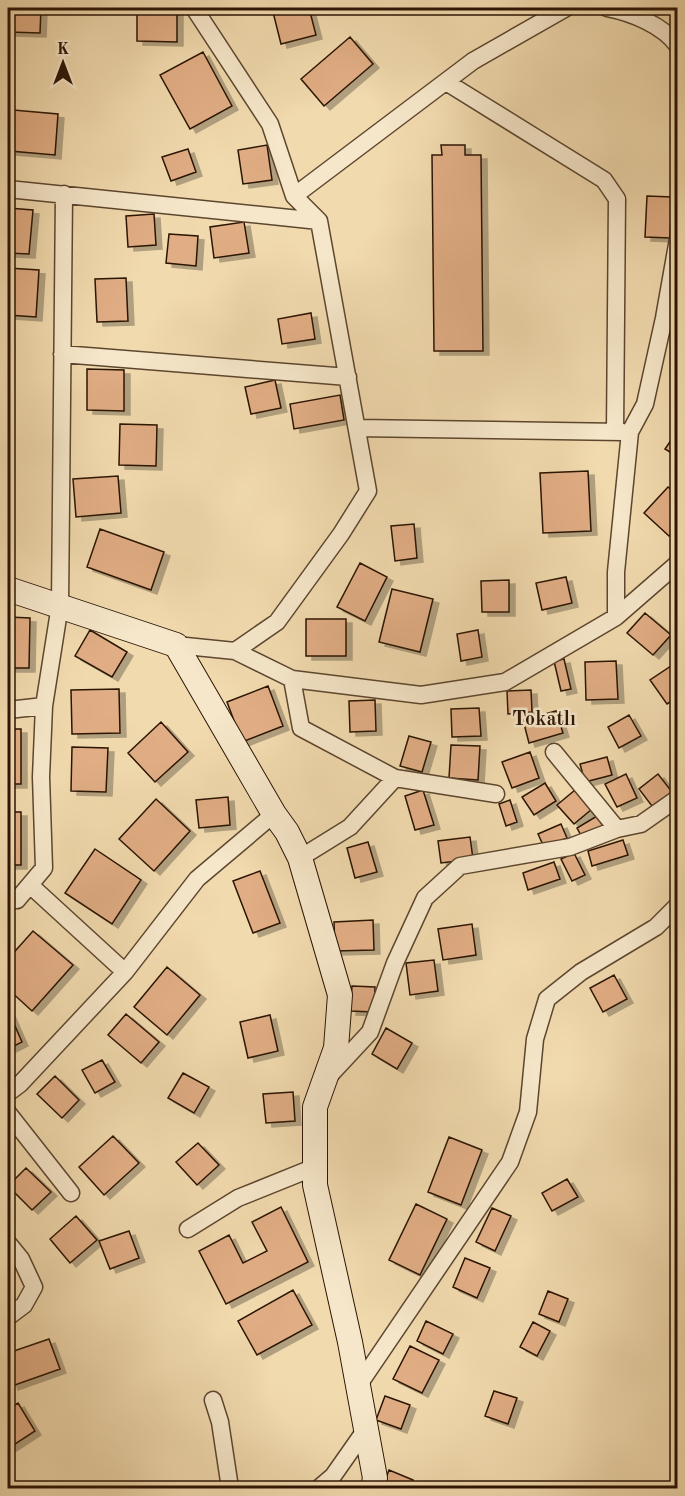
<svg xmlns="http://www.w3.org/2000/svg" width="685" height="1496" viewBox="0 0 685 1496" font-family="'Old Standard TT',serif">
<defs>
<filter id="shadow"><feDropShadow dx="6" dy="4" stdDeviation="0" flood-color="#0004"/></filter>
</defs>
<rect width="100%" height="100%" fill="#f1daae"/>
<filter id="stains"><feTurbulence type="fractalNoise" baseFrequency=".00333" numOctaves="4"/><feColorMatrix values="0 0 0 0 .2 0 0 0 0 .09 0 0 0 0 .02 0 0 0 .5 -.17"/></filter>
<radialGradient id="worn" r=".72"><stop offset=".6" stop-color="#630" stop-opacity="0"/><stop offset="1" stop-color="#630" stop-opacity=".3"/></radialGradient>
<path fill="#e1ad84" stroke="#2b1405" stroke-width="1.5" filter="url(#shadow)" d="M8,8H41L40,33L8,32Z
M137,8H177V42L137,41Z
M272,8H309L316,35L281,44Z
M350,37L373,64L324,106L301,79Z
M203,52L232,106L190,129L160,75Z
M13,110L58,114L55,155L10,151Z
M267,145L272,180L243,184L238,150Z
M441,145H465V155H481L483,351H434L432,155H442Z
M188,149L196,172L171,181L162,157Z
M647,196L672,197L670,238L645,237Z
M8,208L33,210L29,254L8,253Z
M154,214L156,245L128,247L126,216Z
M244,222L249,253L214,258L210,227Z
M169,234L198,236L196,266L166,263Z
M8,268L39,270L36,317L8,315Z
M126,278L128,321L97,322L95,279Z
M311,313L315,339L282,344L278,319Z
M87,369L124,370V411L87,410Z
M678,378V397L672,396Z
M275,380L281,408L251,414L245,387Z
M340,395L344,420L294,429L290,404Z
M120,424L157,425L156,466L119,465Z
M678,430V457L665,449Z
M588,471L591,531L543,533L540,473Z
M118,476L121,513L76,517L73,479Z
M668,487L678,495V527L669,536L644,513Z
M414,524L417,558L395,561L391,526Z
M100,529L164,552L151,590L87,567Z
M360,563L387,577L365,621L337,607Z
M566,577L572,603L542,610L536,583Z
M509,580V612H482L481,581Z
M392,589L433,599L420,652L379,642Z
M645,613L671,635L653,655L627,633Z
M8,617L30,618L29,668H8Z
M306,619H346V656H306Z
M90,630L127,652L112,677L75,656Z
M478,630L482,657L461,661L457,634Z
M564,659L571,689L561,691L554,661Z
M616,661L618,699L586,700L585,662Z
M671,666L678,675V697L667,704L650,680Z
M268,686L283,726L242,742L227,702Z
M119,689L120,733L72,734L71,690Z
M531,690L532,712L508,714L507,691Z
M375,700L376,731L350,732L349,701Z
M479,708L481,736L452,737L451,709Z
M556,711L563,733L529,743L523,720Z
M629,715L641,736L619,748L608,727Z
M161,722L188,752L155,782L128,753Z
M8,729H21V784H8Z
M409,736L431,742L422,772L400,766Z
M451,745L480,746L478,780L449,778Z
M72,747L108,748L106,792L71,791Z
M530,752L539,778L512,788L502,762Z
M607,757L612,775L585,782L580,764Z
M626,774L637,798L617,807L605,784Z
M658,774L672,792L652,806L639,789Z
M545,783L556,801L534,815L522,797Z
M423,790L434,825L415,830L405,796Z
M575,790L592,809L574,824L557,805Z
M228,797L230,825L199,828L196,800Z
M156,799L190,831L154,871L119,839Z
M510,800L517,822L506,826L499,804Z
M8,812H21V865H8Z
M597,816L603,826L583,839L577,828Z
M561,824L567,838L544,847L538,834Z
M470,837L473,859L441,863L438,841Z
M623,840L628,855L592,866L588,851Z
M368,842L377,872L355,878L347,848Z
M95,849L141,880L112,924L65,893Z
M574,853L585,875L572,881L561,859Z
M554,862L560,879L528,890L523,873Z
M260,871L280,923L253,933L233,881Z
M373,920L374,950L335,951L334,922Z
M472,924L476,955L443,960L438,929Z
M33,931L73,965L32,1011L8,989V959Z
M434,960L438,991L410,995L406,963Z
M167,967L200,995L167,1035L134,1007Z
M614,975L627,999L603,1012L590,988Z
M352,986L375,987L374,1012L350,1011Z
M8,1010L22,1042L8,1049Z
M126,1014L159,1042L141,1063L108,1035Z
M270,1015L278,1051L248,1058L240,1022Z
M386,1028L412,1043L397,1069L372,1054Z
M102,1060L115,1082L95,1093L82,1070Z
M183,1073L209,1087L194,1113L168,1098Z
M55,1076L79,1100L62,1118L37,1094Z
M293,1092L295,1121L266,1123L263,1094Z
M113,1136L139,1163L104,1195L79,1167Z
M449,1137L482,1150L461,1205L428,1192Z
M198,1143L219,1165L197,1185L176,1162Z
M26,1168L51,1192L32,1210L8,1186Z
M567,1179L578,1197L552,1211L542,1193Z
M416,1204L447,1219L420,1275L389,1260Z
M281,1207L308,1262L226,1304L199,1251L229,1235L243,1263L267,1251L252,1222Z
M492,1208L511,1216L495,1251L476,1242Z
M76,1216L97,1240L70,1263L50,1239Z
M129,1231L139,1258L110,1269L99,1241Z
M465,1258L490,1268L477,1298L453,1287Z
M293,1290L312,1325L257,1355L238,1321Z
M548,1291L568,1299L559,1322L539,1314Z
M426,1321L453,1334L443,1354L417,1341Z
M533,1322L550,1331L537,1356L520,1347Z
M49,1339L60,1369L12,1386L8,1373V1353Z
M410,1346L439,1360L422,1393L393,1379Z
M494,1391L517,1398L508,1424L485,1416Z
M385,1396L410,1405L401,1429L376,1420Z
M18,1403L35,1431L9,1448L8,1446V1409Z
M389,1470L413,1480L410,1488H390L383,1486Z"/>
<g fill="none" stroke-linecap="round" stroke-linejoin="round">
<defs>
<path id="street" d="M194,8L270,124L294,196L319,221L368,491L341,534L277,622L235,651
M607,8C632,13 663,25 678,46
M446,82L604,180L617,199L615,432
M8,189L319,221
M294,196L473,61L566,8
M62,354L348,377
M357,428L623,432
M616,617L678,563
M176,645L235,651L292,679L421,695L505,682L616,617V572L630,432L645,404L664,318L678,239
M292,679L301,728L395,778L496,794
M8,710L44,706L60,605L64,194
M554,752L617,829
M300,858L350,827L395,778
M30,885L125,972
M8,900H17L44,868L41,777L44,706
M330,1075L370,1032L395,963L425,898L460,866L570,847L617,829L641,824L678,798
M8,1093L20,1084L125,972L197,879L274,814
M8,1113L71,1193
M188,1229L238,1198L315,1167
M8,1243L21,1259L34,1287L24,1305L8,1317
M358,1386L510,1162L528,1112L535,1039L547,999L581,972L656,927L678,905
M213,1400L220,1422L230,1488
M319,1488L333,1476L366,1429"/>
<path id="secondary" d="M8,589L176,645L274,814L287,832L300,858L340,995L336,1048L315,1107V1185L350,1342L375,1478L373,1488"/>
</defs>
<use href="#street" stroke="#5c462f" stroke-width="19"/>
<use href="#secondary" stroke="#2b1405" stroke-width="26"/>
<use href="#street" stroke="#f6e7ca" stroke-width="16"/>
<use href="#secondary" stroke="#f6e7ca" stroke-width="24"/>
</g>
<g text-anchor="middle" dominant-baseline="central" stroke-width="5" stroke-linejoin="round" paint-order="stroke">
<g font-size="20" font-weight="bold" fill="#2b1405" stroke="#f6e7ca">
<text x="544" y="720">Tokatlı</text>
</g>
</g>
<rect width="685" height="1496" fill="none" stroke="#f1daae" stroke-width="30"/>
<rect x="9" y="9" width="667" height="1478" fill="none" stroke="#2b1405" stroke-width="3"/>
<rect x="15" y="15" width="655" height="1466" fill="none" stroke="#2b1405" stroke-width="1.5"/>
<g transform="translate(63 63)" stroke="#f6e7ca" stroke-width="4.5" paint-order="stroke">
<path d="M0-4.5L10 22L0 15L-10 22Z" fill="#2b1405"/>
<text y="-9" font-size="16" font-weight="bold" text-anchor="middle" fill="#2b1405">K</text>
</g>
<rect width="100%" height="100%" filter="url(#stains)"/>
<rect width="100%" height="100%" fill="url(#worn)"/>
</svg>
